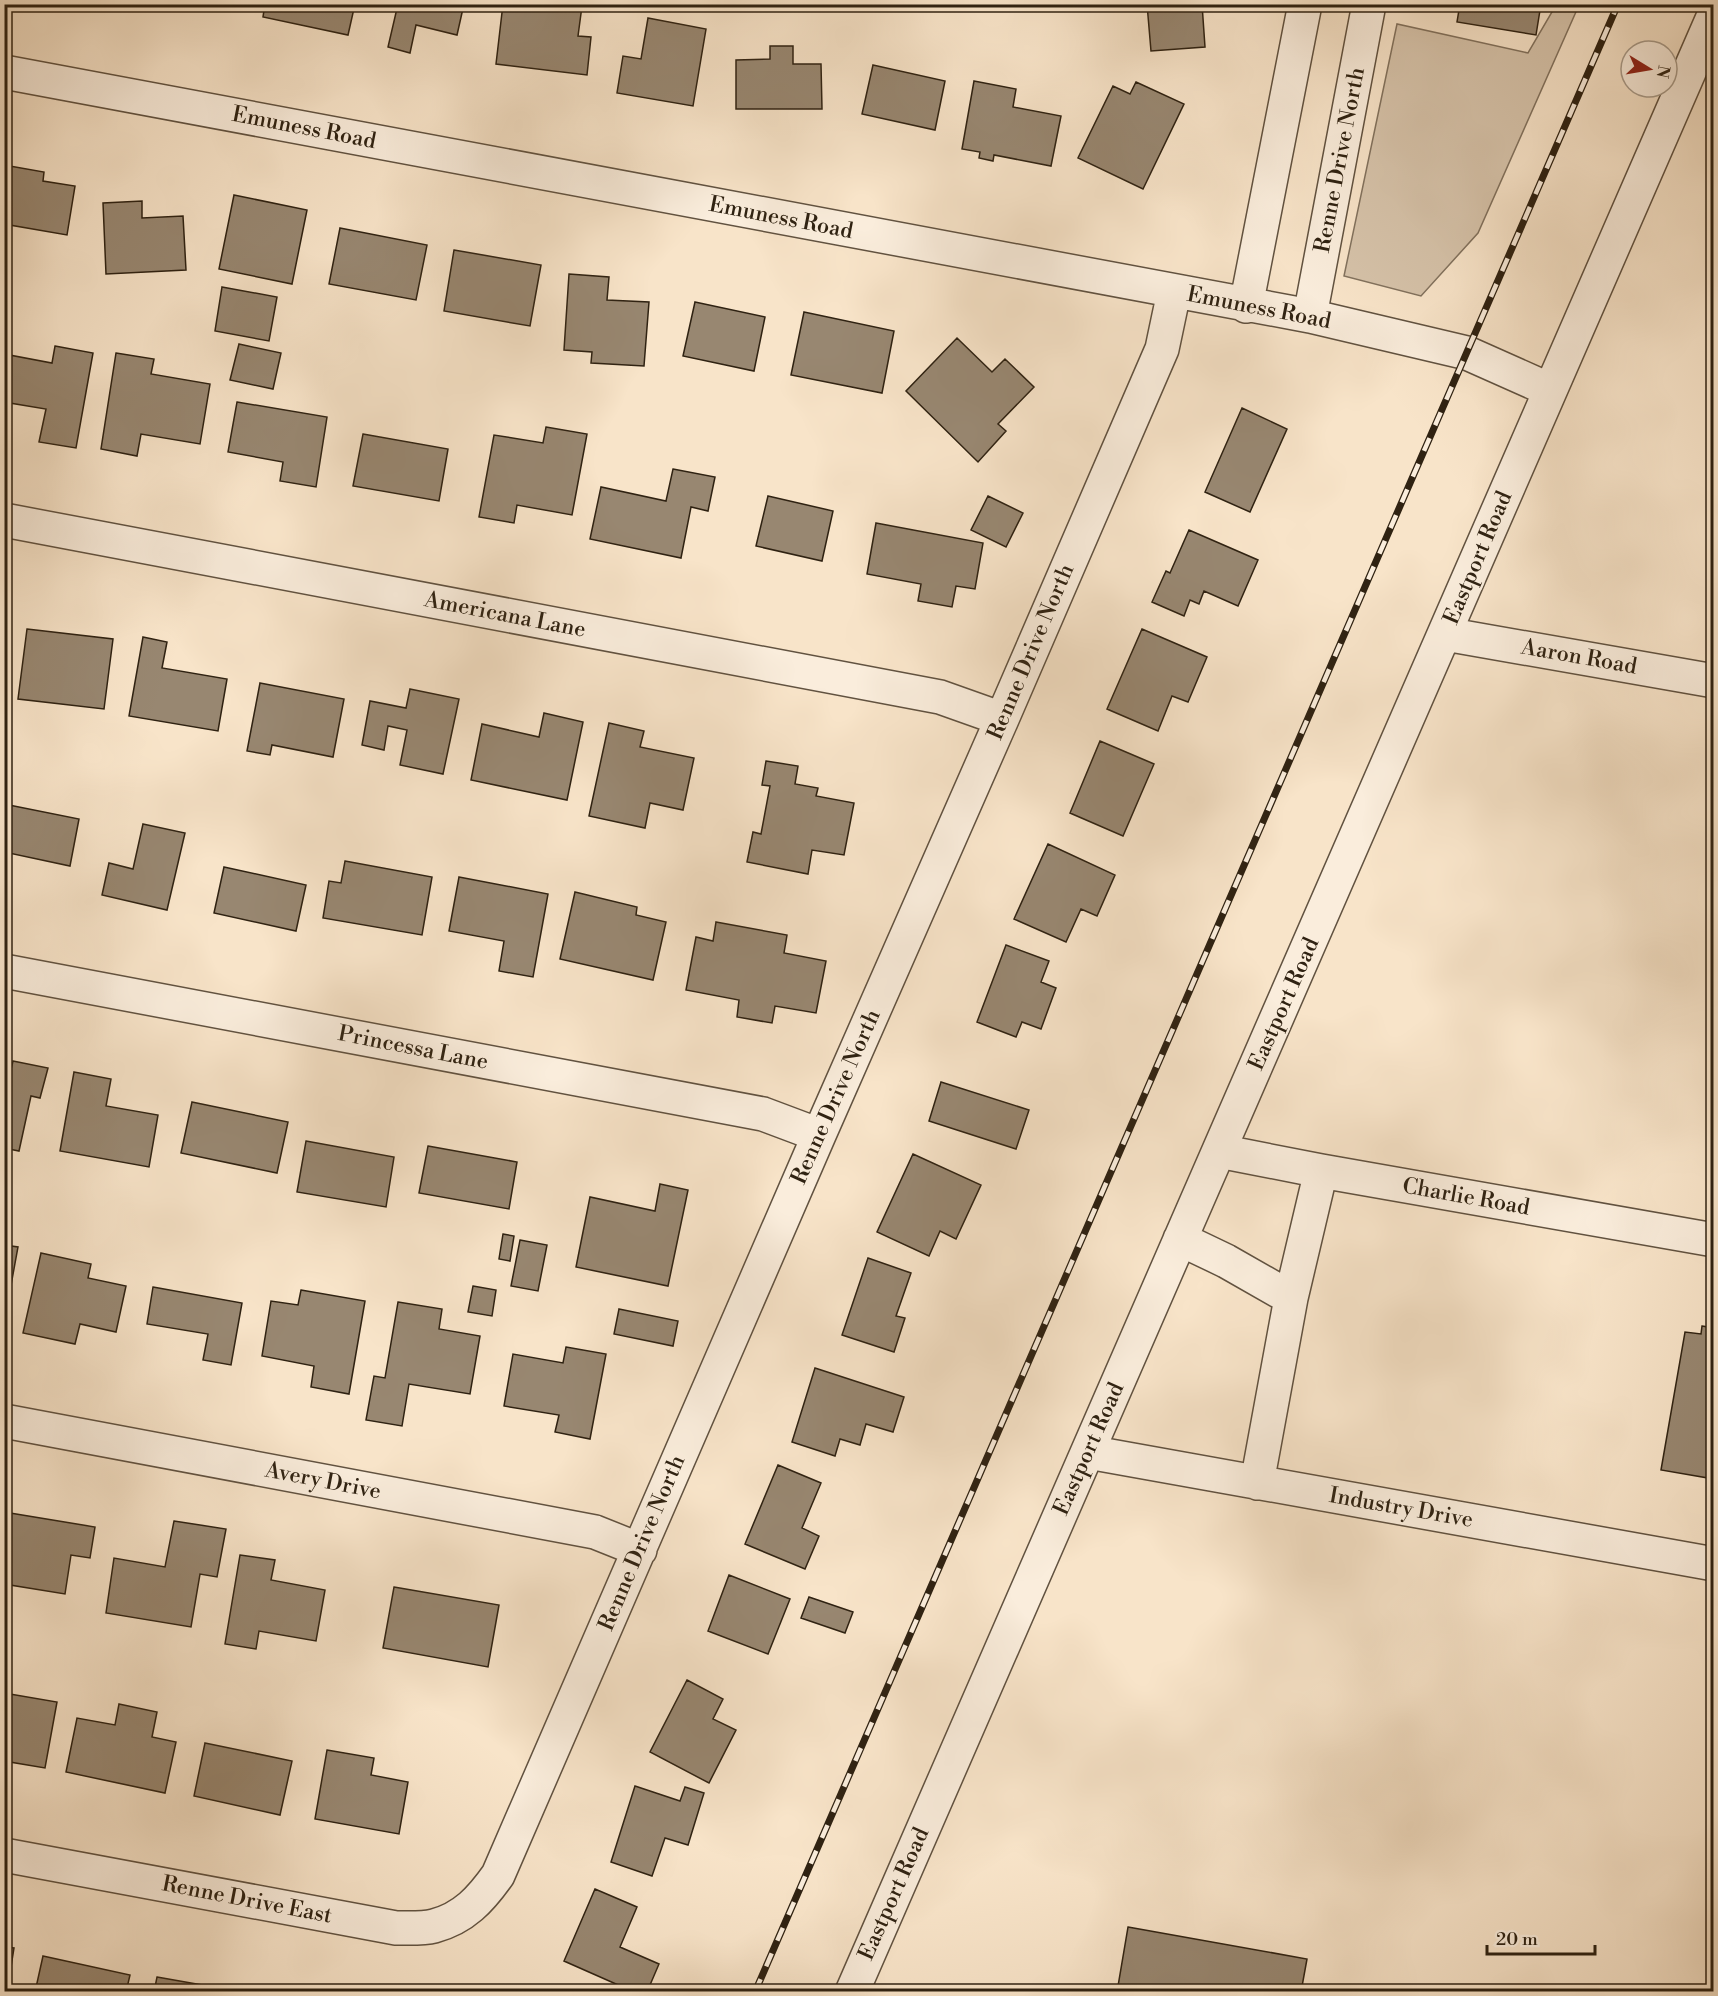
<svg xmlns="http://www.w3.org/2000/svg" width="1718" height="1996" viewBox="0 0 1718 1996" font-family="'Libre Bodoni',serif">
<rect width="100%" height="100%" fill="#f8e4c9"/>
<filter id="stains"><feTurbulence type="fractalNoise" baseFrequency=".00333" numOctaves="4"/><feColorMatrix values="0 0 0 0 .2 0 0 0 0 .09 0 0 0 0 .02 0 0 0 .5 -.17"/></filter>
<radialGradient id="worn" r=".72"><stop offset=".6" stop-color="#630" stop-opacity="0"/><stop offset="1" stop-color="#630" stop-opacity=".3"/></radialGradient>
<path fill="#d6c3aa" stroke="#82725e" stroke-width="1.5" d="M1556,5H1579L1478,233L1421,296L1344,276L1397,24L1528,53Z"/>
<path fill="#988771" stroke="#2f2212" stroke-width="1.5" d="M265,4H355L348,35L263,17Z
M398,4H464L457,35L416,25L410,53L388,47Z
M503,4L582,6L578,36L591,37L587,75L496,64Z
M1147,4H1202L1205,47L1151,51Z
M1460,4H1541L1536,35L1457,22Z
M648,18L706,29L693,106L617,93L623,56L641,59Z
M770,46H793V64H821L822,109H736V60L770,59Z
M873,65L945,81L935,130L862,114Z
M974,81L1016,89L1013,107L1061,116L1051,166L994,155L993,161L979,158L980,152L962,149Z
M1136,82L1184,104L1143,189L1078,158L1113,86L1130,94Z
M4,165L44,172L43,181L75,186L67,235L4,224Z
M234,195L307,210L292,284L219,269Z
M142,201V218L183,216L186,270L106,274L103,203Z
M340,228L427,245L416,300L329,284Z
M454,250L541,265L530,326L444,311Z
M569,274L609,277L607,300L649,302L644,366L591,363L592,352L564,350Z
M222,287L277,297L269,341L215,331Z
M695,302L765,317L754,371L683,356Z
M804,312L894,331L882,393L791,375Z
M957,338L992,372L1005,359L1034,387L998,424L1006,431L978,462L906,391Z
M239,344L281,353L273,389L230,380Z
M55,346L93,353L76,448L39,442L46,409L4,402V354L52,363Z
M116,353L154,359L151,374L210,384L200,444L141,434L137,456L101,449Z
M237,402L327,417L316,487L280,481L283,462L228,452Z
M1242,408L1287,429L1250,512L1205,492Z
M546,427L587,434L572,515L517,505L514,523L479,517L494,435L543,443Z
M363,434L448,449L439,501L353,486Z
M673,469L715,477L708,511L691,507L681,558L590,539L601,487L666,501Z
M768,496L833,511L822,561L756,546Z
M988,496L1023,513L1006,547L971,530Z
M876,523L983,543L975,589L956,586L952,607L918,601L921,584L867,574Z
M1189,530L1258,560L1238,606L1204,591L1199,604L1190,600L1184,616L1152,602L1166,571L1170,573Z
M27,629L113,639L104,709L18,699Z
M1142,629L1207,657L1188,702L1172,696L1158,731L1107,709Z
M143,637L167,642L162,668L227,679L218,731L129,716Z
M260,683L344,699L333,757L272,745L270,755L247,751Z
M410,689L459,699L443,774L400,765L407,730L388,726L384,750L362,745L370,701L406,708Z
M544,713L583,722L567,800L471,780L482,724L539,737Z
M609,723L644,731L640,747L694,758L683,810L650,803L645,828L589,816Z
M1100,741L1154,764L1123,836L1070,813Z
M766,761L798,766L795,784L818,788L816,796L854,803L844,855L812,850L808,874L747,862L753,832L761,834L770,786L762,785Z
M4,804L79,819L70,866L4,852Z
M143,824L185,833L167,910L102,895L109,863L133,869Z
M1048,844L1115,875L1097,916L1081,909L1066,942L1014,919Z
M345,861L432,877L422,935L323,918L329,881L341,883Z
M224,867L306,885L296,931L214,913Z
M459,877L548,894L533,977L499,971L504,941L449,931Z
M575,892L637,907L636,915L666,922L653,980L560,959Z
M716,922L787,935L784,953L826,961L816,1013L775,1006L772,1023L737,1017L739,1000L686,990L696,937L713,941Z
M1006,945L1049,961L1041,982L1056,988L1041,1029L1022,1022L1016,1037L977,1022Z
M13,1061L48,1068L40,1098L31,1096L19,1151L4,1148V1081L8,1082Z
M74,1072L111,1079L106,1106L158,1115L149,1167L60,1151Z
M941,1082L1029,1110L1016,1149L929,1121Z
M192,1102L288,1122L277,1173L181,1153Z
M306,1141L394,1157L386,1207L297,1192Z
M428,1146L517,1162L509,1209L419,1193Z
M913,1154L981,1185L956,1239L940,1231L929,1256L877,1232Z
M660,1184L688,1190L668,1286L576,1267L590,1197L655,1211Z
M503,1234L514,1236L510,1261L499,1259Z
M520,1240L547,1245L538,1291L511,1286Z
M4,1245L18,1247L7,1307H4Z
M41,1253L91,1264L88,1278L126,1286L116,1332L80,1324L75,1344L23,1333Z
M868,1258L911,1273L896,1316L905,1318L894,1352L842,1335Z
M473,1286L496,1290L492,1316L468,1312Z
M153,1287L242,1303L231,1365L203,1360L208,1334L147,1324Z
M301,1290L365,1301L349,1394L311,1387L314,1366L262,1356L271,1301L298,1305Z
M398,1302L442,1309L439,1329L480,1336L470,1394L409,1384L402,1426L366,1420L374,1376L385,1378Z
M619,1309L678,1321L673,1346L614,1334Z
M1702,1326L1714,1328V1479L1661,1470L1685,1332L1701,1334Z
M566,1347L606,1354L590,1439L555,1432L559,1415L504,1406L513,1354L563,1363Z
M815,1368L904,1397L893,1432L866,1424L860,1445L840,1439L835,1456L792,1442Z
M778,1465L821,1483L802,1528L819,1536L805,1569L745,1544Z
M4,1512L95,1527L90,1558L71,1555L65,1594L4,1584Z
M174,1521L226,1529L217,1577L200,1574L191,1627L106,1613L114,1558L165,1567Z
M240,1555L275,1560L271,1580L325,1590L316,1641L259,1631L256,1649L225,1644Z
M729,1575L790,1599L768,1654L708,1631Z
M394,1587L499,1605L488,1667L383,1648Z
M809,1597L853,1612L845,1633L801,1618Z
M687,1680L723,1699L713,1719L736,1730L709,1783L650,1752Z
M4,1693L57,1702L45,1768L4,1761Z
M119,1704L157,1712L152,1737L176,1742L165,1793L66,1772L77,1718L115,1725Z
M205,1743L292,1761L280,1815L194,1796Z
M327,1750L374,1758L371,1775L408,1782L399,1834L315,1819Z
M635,1786L680,1801L685,1787L704,1793L688,1845L665,1838L652,1876L611,1862Z
M595,1889L637,1907L620,1947L659,1964L647,1992H634L564,1961Z
M1128,1927L1307,1959L1301,1992H1117Z
M4,1947L14,1948L7,1992H4Z
M43,1956L130,1975L126,1992H35Z
M157,1977L242,1992H154Z"/>
<g fill="none" stroke-linecap="round" stroke-linejoin="round">
<defs>
<path id="minor" d="M4,72L1310,316L1467,353L1550,390
M1246,306L1305,4
M1310,316L1369,4
M4,520L940,697L1002,719
M1445,634L1714,681
M4,971L763,1114L819,1135
M1219,1151L1321,1171L1714,1240
M1180,1239L1226,1261L1291,1298
M4,1421L595,1532L640,1550
M1088,1452L1714,1564
M1257,1483L1291,1298L1321,1171
M4,1855L396,1928C408,1928 422,1929 434,1926C464,1918 481,1899 498,1875L819,1135L1002,719L1162,349L1174,292
M852,1992L1714,15"/>
</defs>
<use href="#minor" stroke="#615240" stroke-width="36"/>
<use href="#minor" stroke="#faeddc" stroke-width="33"/>
<defs>
<path id="rail" d="M755,1992L1618,4"/>
</defs>
<use href="#rail" stroke="#2f2212" stroke-width="7"/>
<use href="#rail" stroke="#faeddc" stroke-width="4.5" stroke-dasharray="14" stroke-linecap="butt"/>
</g>
<g text-anchor="middle" dominant-baseline="central" stroke-width="4.5" stroke-linejoin="round" paint-order="stroke">
<g font-size="22" fill="#2f2212" stroke="#faeddc">
<text transform="translate(304 128) rotate(11)">Emuness Road</text>
<text transform="translate(1340 160) rotate(-79)">Renne Drive North</text>
<text transform="translate(781 218) rotate(11)">Emuness Road</text>
<text transform="translate(1259 308) rotate(11)">Emuness Road</text>
<text transform="translate(1478 558) rotate(-67)">Eastport Road</text>
<text transform="translate(505 615) rotate(11)">Americana Lane</text>
<text transform="translate(1031 652) rotate(-67)">Renne Drive North</text>
<text transform="translate(1579 657) rotate(10)">Aaron Road</text>
<text transform="translate(1284 1004) rotate(-66)">Eastport Road</text>
<text transform="translate(413 1048) rotate(11)">Princessa Lane</text>
<text transform="translate(836 1097) rotate(-66)">Renne Drive North</text>
<text transform="translate(1466 1197) rotate(10)">Charlie Road</text>
<text transform="translate(1089 1449) rotate(-66)">Eastport Road</text>
<text transform="translate(323 1481) rotate(11)">Avery Drive</text>
<text transform="translate(1401 1508) rotate(10)">Industry Drive</text>
<text transform="translate(642 1543) rotate(-67)">Renne Drive North</text>
<text transform="translate(894 1894) rotate(-66)">Eastport Road</text>
<text transform="translate(247 1900) rotate(11)">Renne Drive East</text>
</g>
</g>
<rect width="1718" height="1996" fill="none" stroke="#f8e4c9" stroke-width="24"/>
<rect x="6" y="6" width="1706" height="1984" fill="none" stroke="#2f2212" stroke-width="3"/>
<rect x="12" y="12" width="1694" height="1972" fill="none" stroke="#2f2212" stroke-width="1.5"/>
<g transform="translate(1649 69) rotate(101)"><circle r="28" fill="#faeddc" stroke="#a99c8b" stroke-width="1.5"/>
<path d="M0-4.5L10 22L0 15L-10 22Z" fill="#8f2418"/>
<text y="-9" font-size="16" font-weight="bold" text-anchor="middle" fill="#2f2212">N</text>
</g>
<path d="M1487 1945v9h108v-9" fill="none" stroke="#2f2212" stroke-width="3"/>
<text x="1496" y="1945" font-size="18" fill="#2f2212" stroke="#faeddc" stroke-width="4.5" paint-order="stroke">20 m</text>
<rect width="100%" height="100%" filter="url(#stains)"/>
<rect width="100%" height="100%" fill="url(#worn)"/>
</svg>
